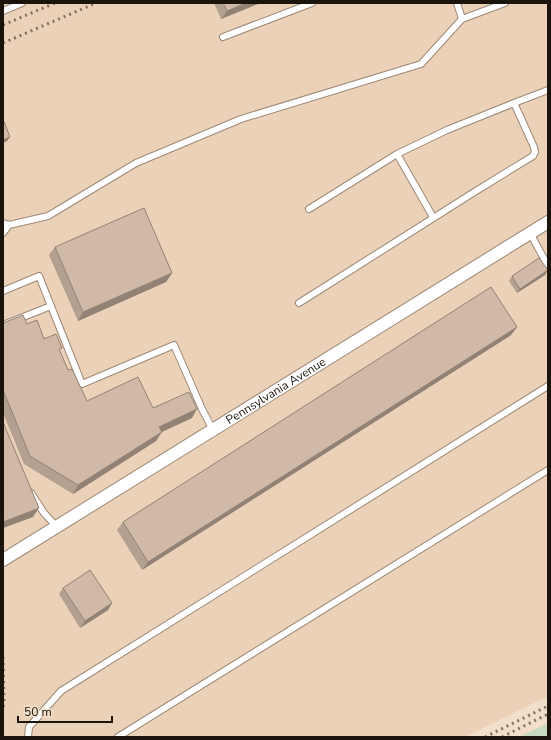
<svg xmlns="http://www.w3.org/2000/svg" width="551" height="740" viewBox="0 0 551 740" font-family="'Nunito Sans',sans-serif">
<rect width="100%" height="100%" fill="#f2dec9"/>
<path fill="#ebd1b7" d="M3,3H548V696L465,737H3Z"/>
<path fill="#c9dac1" d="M548,723V737H519Z"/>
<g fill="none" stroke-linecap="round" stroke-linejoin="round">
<defs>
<path id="lane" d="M457,3L462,19L505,3
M3,11L22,3
M223,37L312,3
M397,154L433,217
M309,209L397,154L447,130L514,103
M3,223L9,225L48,216L136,163L241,119L421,64L462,19
M3,233L9,225
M530,233L548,266
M3,291L39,276L82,384L174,345L202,409L213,430
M299,303L476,191L533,156L535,152L534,147L514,103L548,90
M3,325L51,306
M31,493L44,513L57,527
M28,737L29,727L61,691L548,386
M118,737L548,470"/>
<g id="street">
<path id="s1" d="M3,560L548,222"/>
</g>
</defs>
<use href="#lane" stroke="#9c8976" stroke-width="8"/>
<use href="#street" stroke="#9c8976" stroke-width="14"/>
<use href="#lane" stroke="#fff" stroke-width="6"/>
<use href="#street" stroke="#fff" stroke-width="12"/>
<path stroke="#807366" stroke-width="3" stroke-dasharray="2 4" stroke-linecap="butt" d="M3,25L55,3
M3,43L96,3
M3,657L4,701L3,710
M485,737L548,706
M502,737L548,714"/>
</g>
<path fill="#b3a090" d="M214,3H259L258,4L221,19Z
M55,247L172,273L166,282L78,321L49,255Z
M548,270L545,275L517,293L509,281L512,276Z
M3,323L27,324L60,351L68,370L87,401L153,408L192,418L161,432L156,441L73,494L24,464L3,413Z
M517,327L511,335L142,570L117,530L123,522Z
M63,588L112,603L108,610L80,628L59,594Z"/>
<path fill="#928275" d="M246,3H259L258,4L221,19L227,11Z
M10,137L7,141L3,143V140Z
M548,270L545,275L517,293L520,289Z
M172,273L166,282L78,321L83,312Z
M517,327L511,335L142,570L148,562Z
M197,409L192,418L153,436L159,427Z
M162,432L156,441L73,494L78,485Z
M39,508L33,517L3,528V522Z
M112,603L108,610L80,628L85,621Z"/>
<path fill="#d0baa7" stroke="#928275" d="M223,3H246L227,11Z
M3,119L10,137L3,140Z
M144,208L172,273L83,312L55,247Z
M539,258L548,270L520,289L512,276Z
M491,287L517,327L148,562L123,522Z
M23,315L27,324L37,320L44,339L56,334L62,348L59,349L68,370L72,369L87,401L138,377L153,408L189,392L197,409L159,427L162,432L78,485L30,456L3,390V323Z
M3,422L39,508L3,522Z
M90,570L112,603L85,621L63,588Z"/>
<g text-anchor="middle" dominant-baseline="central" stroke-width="3" stroke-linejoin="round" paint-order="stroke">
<g font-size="12" fill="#1b140d" stroke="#f2dec9">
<text stroke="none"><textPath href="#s1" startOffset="321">Pennsylvania Avenue</textPath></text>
</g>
</g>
<rect width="551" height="740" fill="none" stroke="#1b140d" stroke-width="8"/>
<path d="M18 716v6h94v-6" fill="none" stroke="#1b140d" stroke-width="2"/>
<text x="24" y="716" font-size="12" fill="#1b140d" stroke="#f2dec9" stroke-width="3" paint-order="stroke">50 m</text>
</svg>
